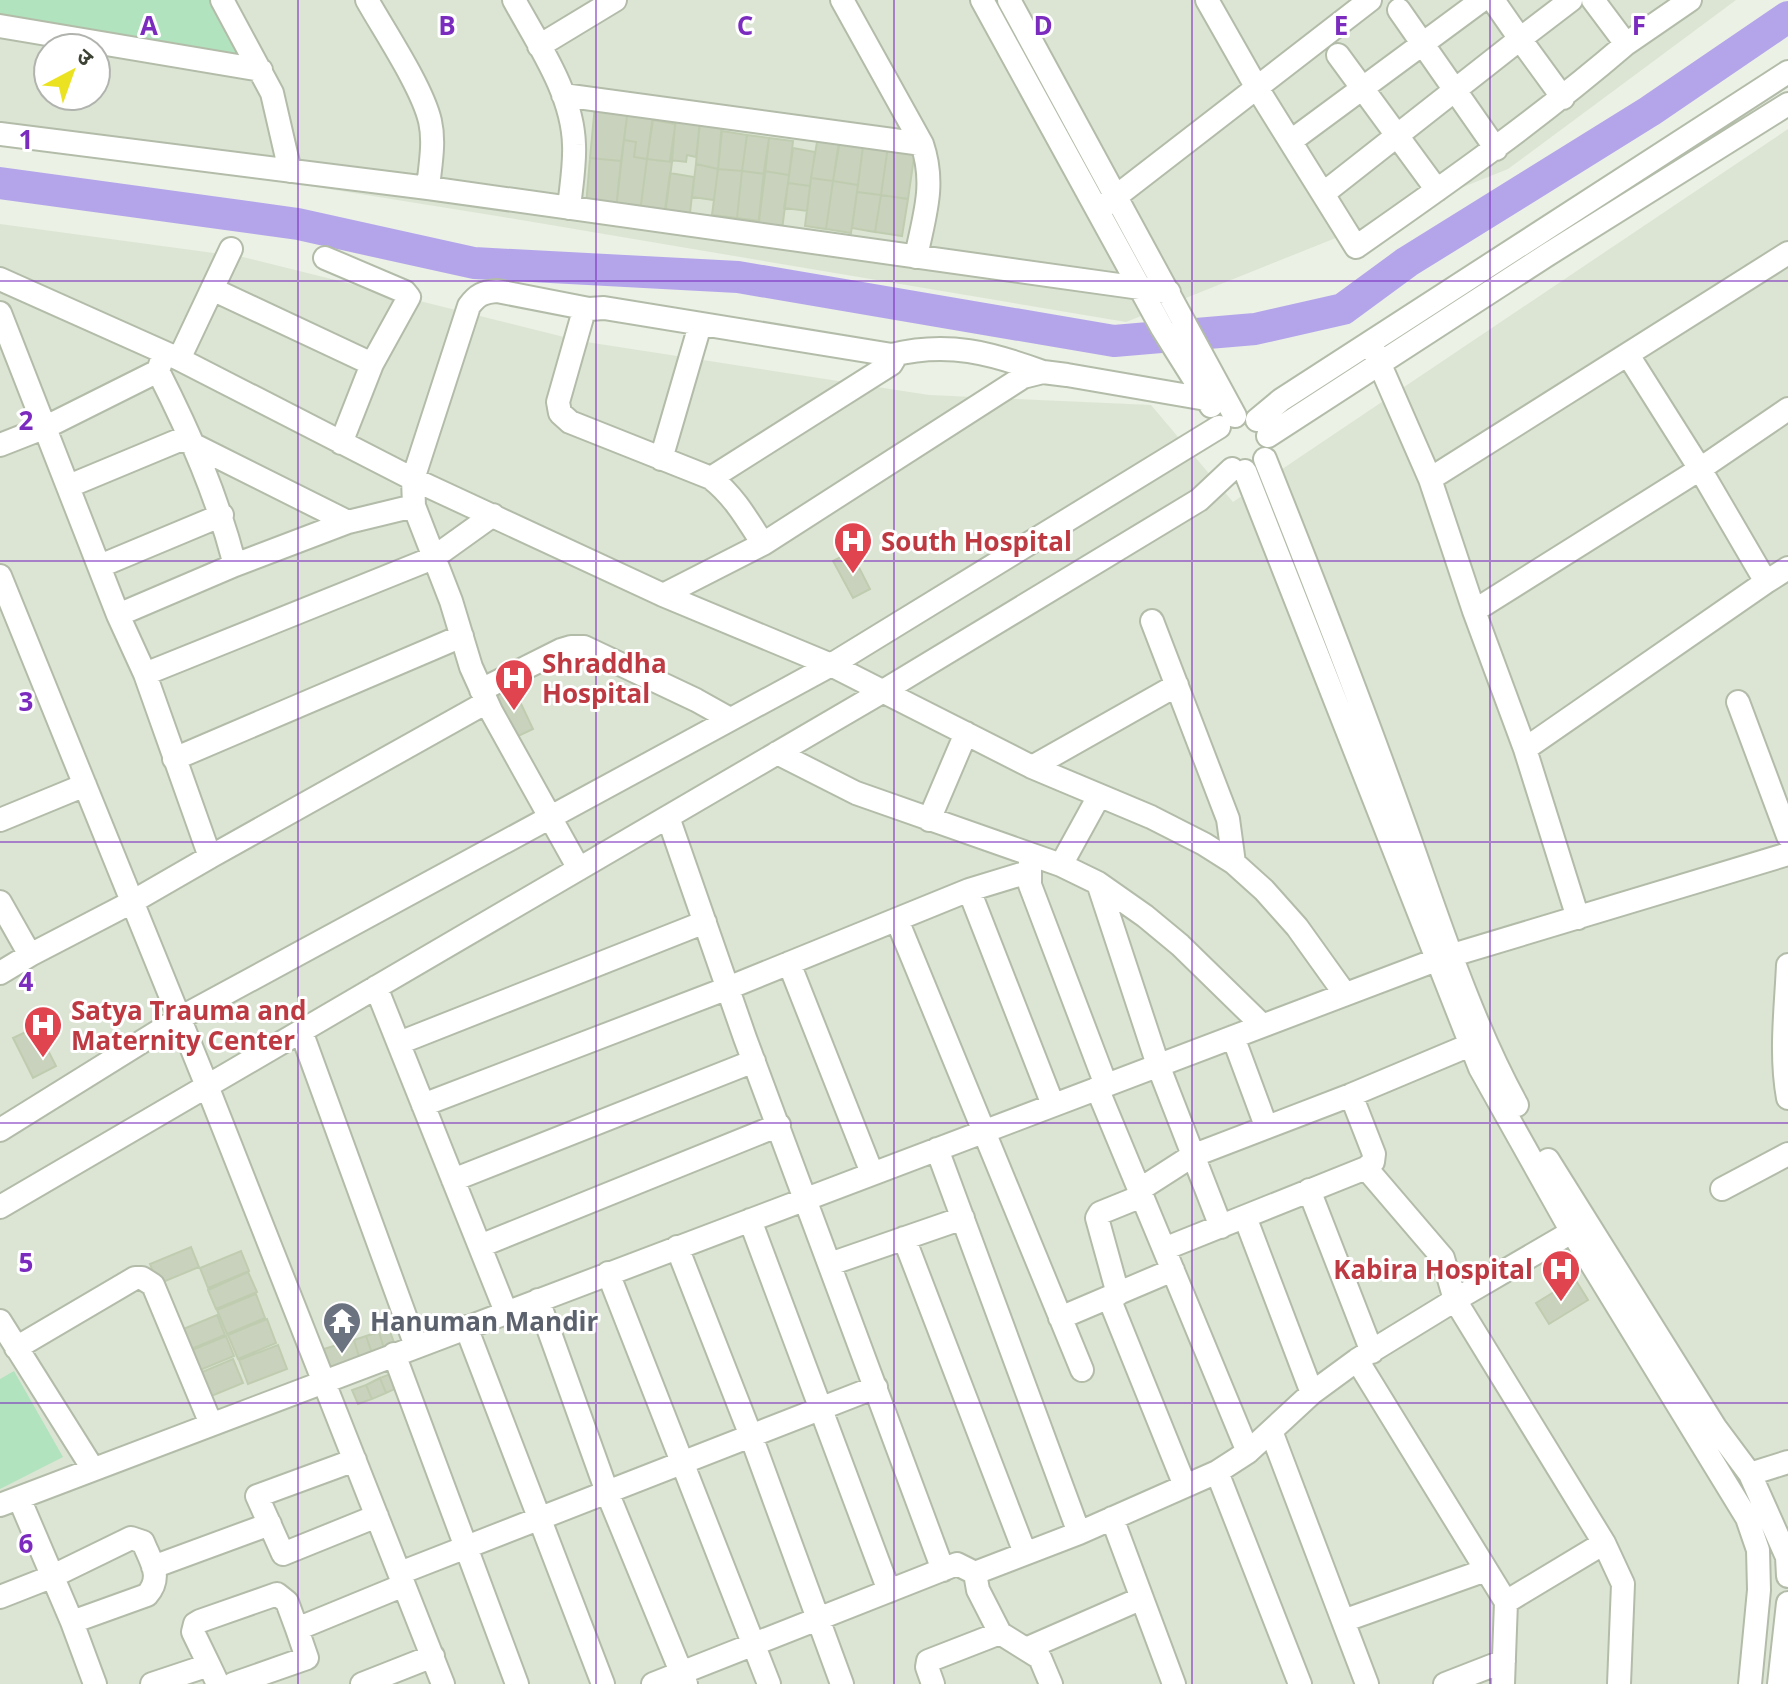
<svg xmlns="http://www.w3.org/2000/svg" width="1788" height="1684" viewBox="0 0 1788 1684" font-family="'Open Sans','Noto Sans Devanagari',sans-serif">
<rect width="100%" height="100%" fill="#ebf1e5"/>
<path fill="#dce5d4" fill-rule="evenodd" d="M0,0H1736L1508,169L1126,322L497,216L0,136ZM48,48H96V96H48Z
M1788,129V1684H0V224L243,257L580,341L929,395L1151,405L1233,502Z"/>
<path fill="#b0e3be" d="M0,0H219L259,72L0,33Z
M14,1371L63,1457L0,1489V1379Z"/>
<g fill="none" stroke-linecap="round" stroke-linejoin="round">
<path stroke="#b4a5eb" stroke-width="32" d="M0,183L298,224L474,263L738,277L1114,341L1255,329L1343,309L1407,262L1650,111L1788,17"/>
</g>
<path fill="#c9d2bc" stroke="#c0ccaf" stroke-width="2" d="M595,105L628,109L621,161L590,158Z
M628,109L653,115L647,159L634,157L636,142L624,140Z
M700,119L722,122L718,169L696,164Z
M653,120L675,124L672,162L647,159Z
M676,120L700,123L696,157L687,155L686,162L670,160Z
M722,131L747,135L742,171L718,169Z
M747,135L769,138L765,174L742,171Z
M841,135L833,181L811,178L818,136Z
M769,138L793,141L789,175L764,171Z
M624,140L636,142L634,157L647,159L640,212L616,209Z
M839,141L863,146L858,185L833,181Z
M863,146H888L881,195L857,192Z
M888,146L915,150L908,199L881,195Z
M793,148L815,152L810,186L788,183Z
M590,158L621,161L616,209L586,206Z
M647,159L672,162L665,215L640,212Z
M696,164L718,169L714,200L692,197Z
M718,169L742,171L737,218L712,215Z
M742,171L765,174L759,221L737,218Z
M764,171L789,175L782,230L758,227Z
M670,173L694,177L690,213L665,210Z
M811,178L833,181L826,229L805,226Z
M833,181L858,185L851,233L826,229Z
M788,183L810,186L807,211L784,208Z
M857,192L881,195L875,232L852,228Z
M881,195L908,199L902,236L875,232Z
M851,552L870,589L853,598L833,561Z
M513,687L533,729L512,739L492,696Z
M36,1027L56,1066L33,1078L13,1038Z
M191,1247L199,1267L158,1284L150,1264Z
M241,1251L249,1271L208,1288L200,1268Z
M248,1272L257,1292L216,1309L208,1290Z
M1575,1279L1588,1300L1549,1324L1536,1303Z
M256,1294L265,1318L227,1334L217,1310Z
M217,1315L225,1335L184,1352L176,1332Z
M267,1319L276,1343L238,1359L228,1335Z
M389,1329L396,1348L385,1352L379,1332Z
M379,1332L385,1352L373,1356L366,1336Z
M226,1336L234,1356L193,1373L185,1353Z
M366,1336L373,1356L360,1360L354,1340Z
M354,1340L360,1360L331,1369L324,1349Z
M278,1345L287,1369L248,1384L239,1360Z
M233,1359L243,1383L204,1399L195,1375Z
M393,1373L399,1387L386,1393L380,1378Z
M380,1378L386,1393L372,1399L366,1385Z
M366,1385L372,1399L358,1404L352,1390Z"/>
<g fill="none" stroke-linecap="round" stroke-linejoin="round">
<defs>
<path id="minor" d="M222,0L272,93L290,171
M367,0C385,32 422,87 430,121C435,143 430,166 428,188
M514,0C538,44 573,94 574,145C575,165 571,187 569,208
M842,0L922,144C936,185 924,216 916,257
M982,0L1162,328L1211,406
M1009,0L1235,416
M1207,0L1257,88L1356,247C1449,182 1540,118 1626,44L1593,0
M1493,0L1520,39L1571,0
M1399,10L1496,149
M0,26L261,70
M1626,44L1690,0
M539,46L615,0
M1338,55L1437,190
M563,95L922,144
M0,134L428,188L1169,292
M1291,141L1482,0
M1324,193L1520,39L1563,98
M1105,205L1370,0
M325,258L405,292L409,297L372,364L341,443
M0,279L179,359L413,479L663,595L831,665L1032,767L1151,817L1204,844L1234,863L1264,890L1297,927L1345,994
M212,289L372,364
M0,313L118,615L145,674L210,857L487,702
M1374,351L1430,479L1788,253
M164,353L158,371C191,436 217,496 235,565
M892,355C948,341 991,353 1043,372
M1628,355L1700,469L1788,409
M179,359L231,249
M1257,420L1281,400L1788,72
M1268,436L1547,255L1788,104
M0,445L46,427L158,371
M661,459L700,325
M1265,459C1313,579 1360,700 1404,823C1437,915 1470,1020 1517,1105
M1245,471L1480,1068L1572,1232L1747,1518L1758,1550L1759,1590L1750,1684
M711,478L891,364L894,359L892,355L604,308L589,309L583,314L558,402L560,413L570,422L711,478C734,496 747,519 763,544
M1430,479L1474,611L1525,749L1578,918
M69,486L182,439L348,522
M100,566L222,515
M0,576L207,1086L443,1684
M1766,582L1788,568
M663,595L763,544L1023,377L1043,372L1067,375L1206,399
M1474,611L1700,469L1766,582L1525,749
M118,615L235,565L348,522L414,506
M1152,621L1228,819L1234,863
M145,674L433,558L493,515
M481,690L561,650L571,647H584L696,700L730,719
M1738,702L1788,836
M777,753L856,793L1061,865L1098,883L1145,916L1180,945L1262,1025
M174,759L462,636
M1032,767L1177,685
M668,817L745,1038L943,1570
M0,820L85,785
M929,820L966,733
M1030,861V885L1106,1085
M1061,865L1099,796
M579,869L491,711L471,667L451,601L414,506L413,479L469,306C477,295 483,292 497,291L589,309
M1098,883L1158,1065L1221,1227
M969,890L1053,1105
M0,902L30,955L132,902L210,857
M897,920L1082,1370
M789,963L872,1173
M1788,965C1786,1009 1780,1054 1788,1098
M0,973L30,955
M376,987L506,1312
M301,1031L416,1346
M1233,1037L1266,1126
M399,1043L705,922
M1097,1088L1164,1249L1366,1168L1373,1162L1374,1154L1351,1095L1470,1045
M423,1105L728,988L969,890L1028,872
M0,1130L180,1018L831,665L1219,427
M937,1149L1079,1533
M1548,1160L1715,1427L1750,1474L1787,1557L1788,1576
M1366,1168L1443,1258L1455,1300L1604,1543L1623,1584L1619,1684
M453,1180L754,1061
M1722,1189L1788,1154
M1139,1190L1192,1156L1351,1095
M1309,1190L1372,1352
M0,1207L880,693L1199,500L1232,469
M1245,1217L1312,1393
M750,1220L889,1591
M904,1238L1025,1553
M480,1246L779,1125
M677,1247L751,1436L842,1684
M1164,1249L1248,1452
M830,1264L963,1218
M608,1273L769,1684
M1118,1294L1097,1218L1100,1213L1142,1196
M1109,1298L1185,1486
M538,1300L607,1492L686,1684
M1060,1318L1173,1270
M0,1321L93,1469
M466,1327L603,1684
M16,1348L135,1278H142L153,1285L211,1424
M394,1354L517,1684
M1357,1360L1506,1602L1503,1684
M1271,1431L1343,1621
M355,1460L257,1496L283,1554L377,1516
M1217,1472L1300,1684
M1750,1474L1788,1462
M19,1498L72,1622L95,1684
M0,1505L1436,960L1788,854
M1112,1518L1174,1684
M153,1567L270,1524
M400,1573L876,1387
M975,1573L978,1590L1000,1633L1040,1658L1051,1684
M0,1597L51,1577L131,1538L143,1542C151,1562 163,1577 147,1595L72,1622
M1506,1602L1604,1543
M1028,1648L1140,1599
M209,1665L193,1632L195,1624L200,1621L277,1594L287,1602L297,1629
M152,1684L209,1665L218,1684
M233,1684L307,1658L297,1629L404,1585
M362,1684L433,1656
M653,1684L957,1564L975,1573L1079,1533L1217,1472L1248,1452L1312,1393L1357,1360L1455,1300L1582,1226
M933,1684L927,1667L928,1661L1000,1633
M1367,1684L1343,1621L1486,1570
M1445,1684L1504,1661
M1779,1684L1788,1603"/>
</defs>
<use href="#minor" stroke="#b3bca9" stroke-width="26"/>
<use href="#minor" stroke="#fff" stroke-width="22"/>
</g>
<path fill="none" stroke="#7b2cbf" stroke-width="2" stroke-opacity="0.55" d="M298,0V1684M596,0V1684M894,0V1684M1192,0V1684M1490,0V1684M0,281H1788M0,561H1788M0,842H1788M0,1123H1788M0,1403H1788"/>
<defs>
<symbol id="hospital-pin" viewBox="-11 -11 22 30"><path d="M0 17L-7.5 6A9.5 9.5 0 1 1 7.5 6Z" fill="#e0444e" stroke="#fff"/><path d="M-5-5h3v3.5h4V-5h3V5h-3V1.5h-4V5h-3Z" fill="#fff"/></symbol>
<symbol id="temple-pin" viewBox="-11 -11 22 30"><path d="M0 17L-7.5 6A9.5 9.5 0 1 1 7.5 6Z" fill="#6b7280" stroke="#fff"/><path d="M0-6L5-2H3V0L6.5 2.5H4V6H1.5V3h-3V6H-4V2.5H-6.5L-3 0V-2H-5Z" fill="#fff"/></symbol>
</defs>
<g fill-rule="evenodd">
<use href="#hospital-pin" x="831" y="519" width="44" height="60"/>
<use href="#hospital-pin" x="492" y="656" width="44" height="60"/>
<use href="#hospital-pin" x="21" y="1003" width="44" height="60"/>
<use href="#hospital-pin" x="1539" y="1247" width="44" height="60"/>
<use href="#temple-pin" x="320" y="1299" width="44" height="60"/>
</g>
<g text-anchor="middle" dominant-baseline="central" stroke-width="6" stroke-linejoin="round" paint-order="stroke">
<g font-size="26" font-weight="bold" fill="#be3a42" stroke="#fff" text-anchor="start">
<text x="881" y="541">South Hospital</text>
<text x="542" y="663">Shraddha<tspan x="542" dy="30">Hospital</tspan></text>
<text x="71" y="1010">Satya Trauma and<tspan x="71" dy="30">Maternity Center</tspan></text>
<text x="1533" y="1269" text-anchor="end">Kabira Hospital</text>
</g>
<g font-size="26" font-weight="bold" fill="#5b616d" stroke="#fff" text-anchor="start">
<text x="370" y="1321">Hanuman Mandir</text>
</g>
</g>
<g font-size="26" text-anchor="middle" font-weight="bold" fill="#7b2cbf" stroke="#fff" stroke-width="6" stroke-linejoin="round" paint-order="stroke">
<text x="149" y="35">A</text>
<text x="447" y="35">B</text>
<text x="745" y="35">C</text>
<text x="1043" y="35">D</text>
<text x="1341" y="35">E</text>
<text x="1639" y="35">F</text>
<text x="26" y="149">1</text>
<text x="26" y="430">2</text>
<text x="26" y="711">3</text>
<text x="26" y="991">4</text>
<text x="26" y="1272">5</text>
<text x="26" y="1553">6</text>
</g>
<g transform="translate(72 72) rotate(41)"><circle r="38" fill="#ffffff" stroke="#b1b4ae" stroke-width="2"/>
<path d="M0-6L14 30L0 20L-14 30Z" fill="#ebe322"/>
<text y="-12" font-size="22" font-weight="bold" text-anchor="middle" fill="#3d4335">उ</text>
</g>
</svg>
